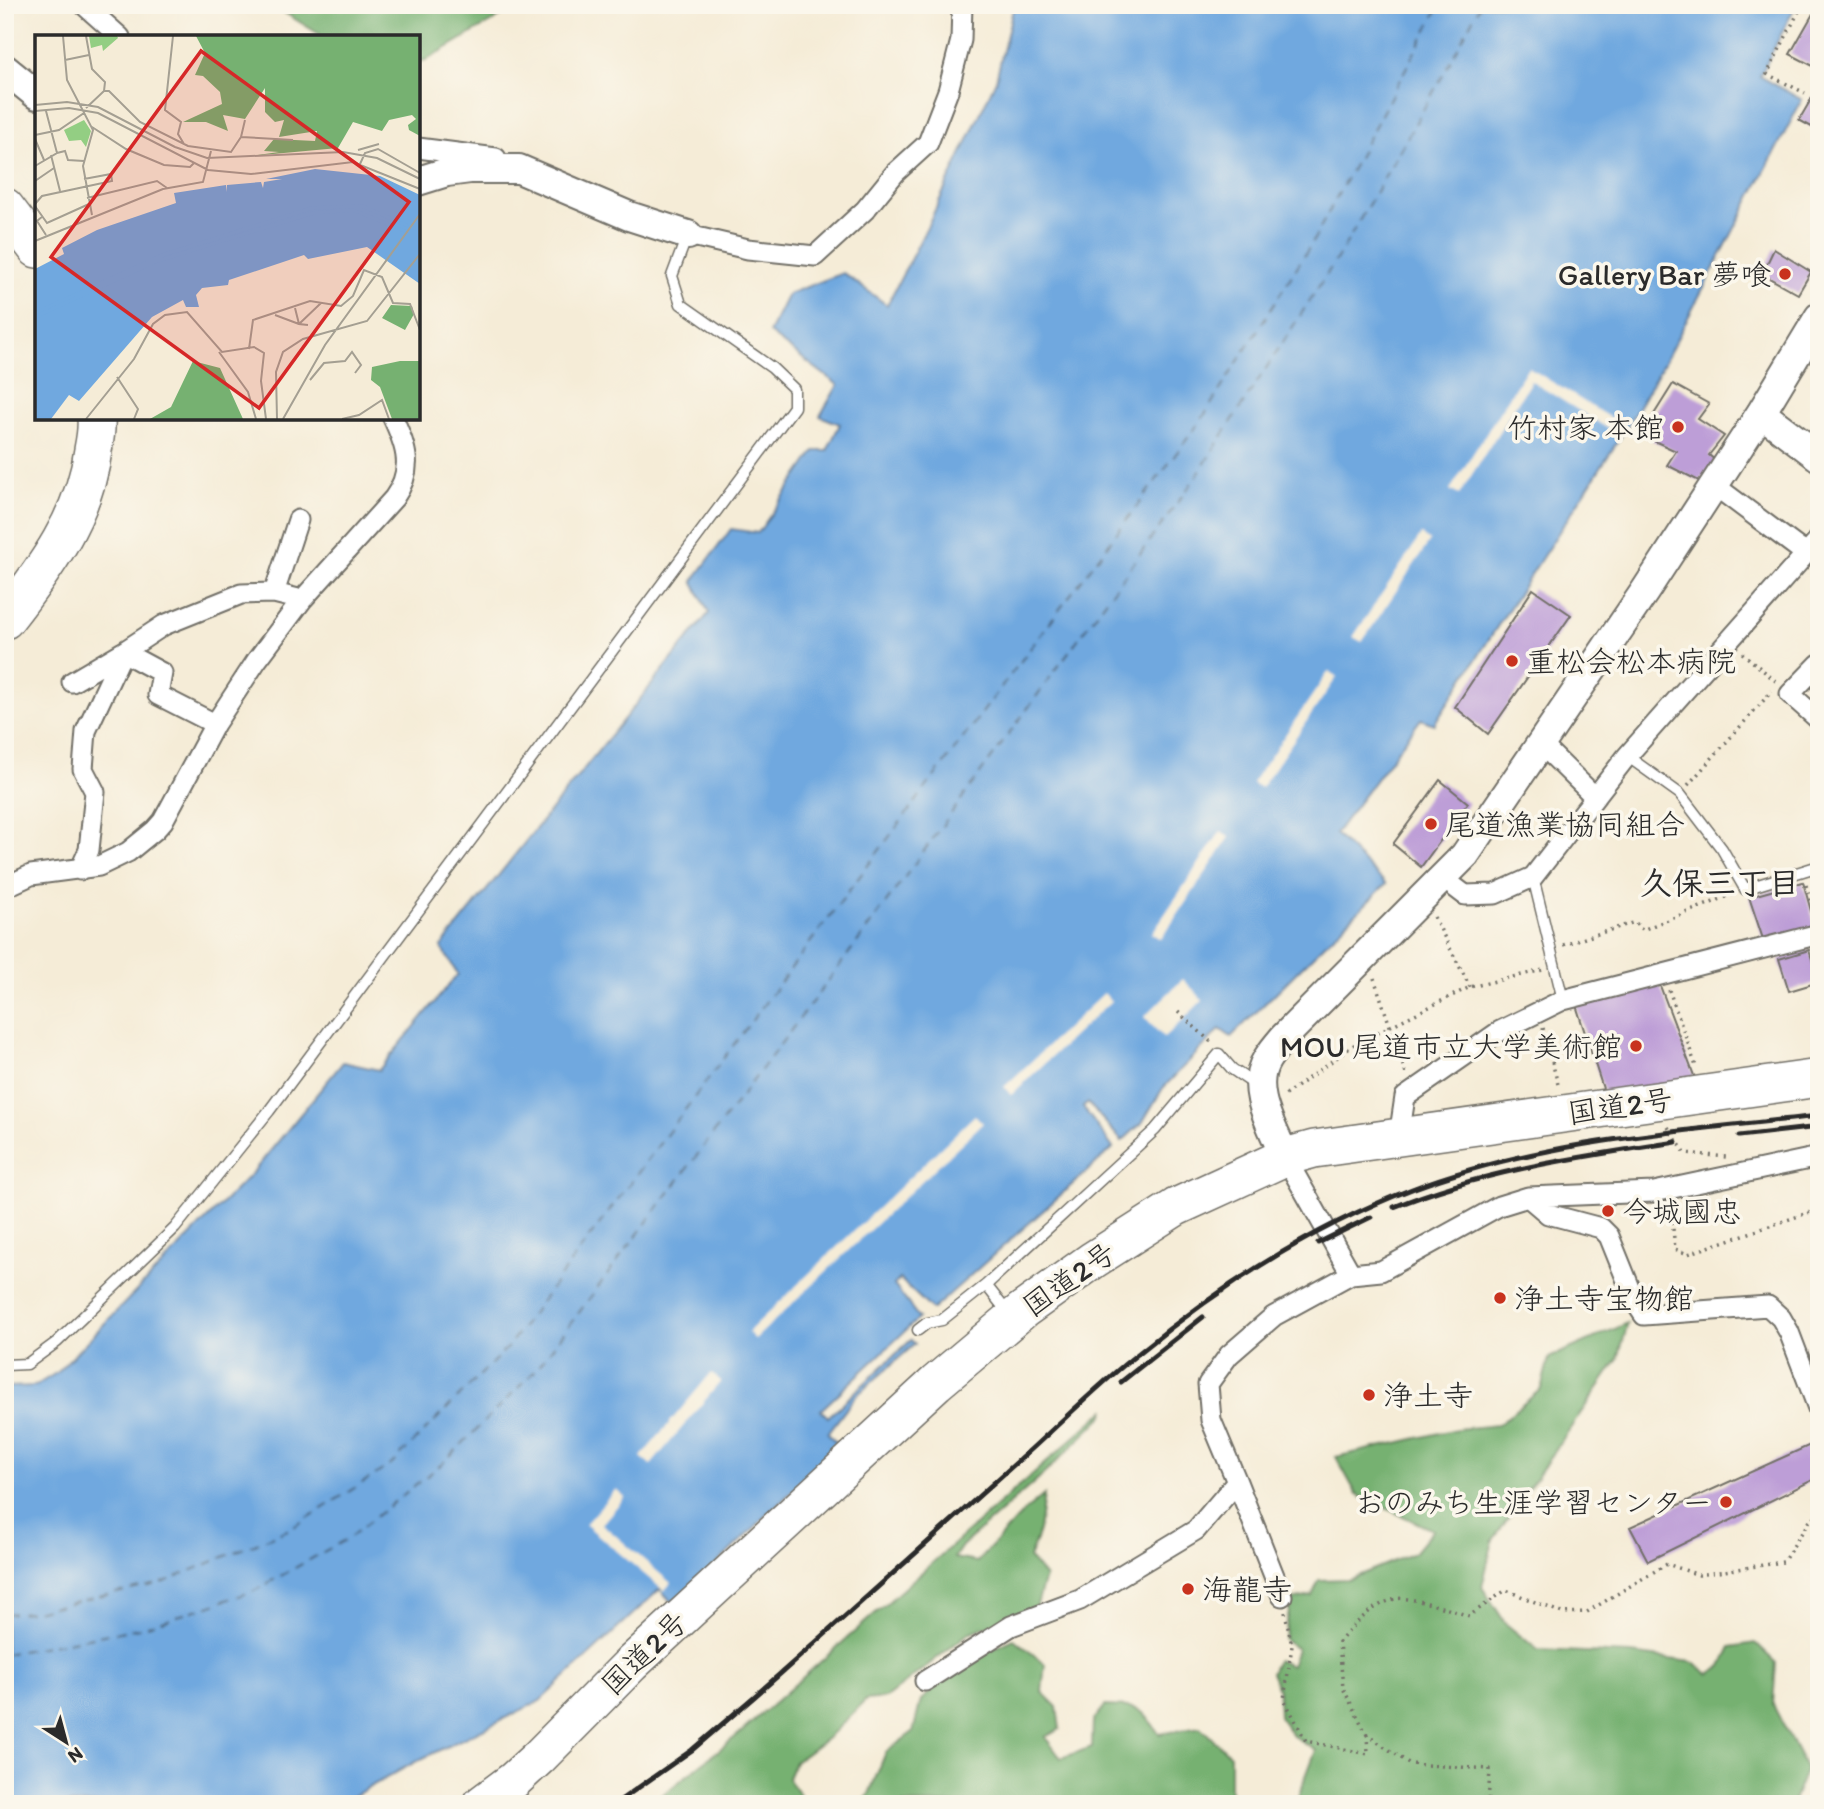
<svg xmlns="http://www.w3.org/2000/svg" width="1824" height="1809" viewBox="0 0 1824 1809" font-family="Itim,'Klee One',sans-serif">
<rect width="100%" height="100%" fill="#fbf7ec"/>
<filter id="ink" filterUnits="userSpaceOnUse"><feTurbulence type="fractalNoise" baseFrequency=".0143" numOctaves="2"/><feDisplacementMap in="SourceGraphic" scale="14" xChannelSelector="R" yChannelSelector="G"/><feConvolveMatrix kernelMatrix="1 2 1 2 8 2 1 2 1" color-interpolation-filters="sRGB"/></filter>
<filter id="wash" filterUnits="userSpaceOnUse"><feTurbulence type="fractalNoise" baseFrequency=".00686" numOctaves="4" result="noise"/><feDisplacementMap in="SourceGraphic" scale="28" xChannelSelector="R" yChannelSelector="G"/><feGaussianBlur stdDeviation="1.57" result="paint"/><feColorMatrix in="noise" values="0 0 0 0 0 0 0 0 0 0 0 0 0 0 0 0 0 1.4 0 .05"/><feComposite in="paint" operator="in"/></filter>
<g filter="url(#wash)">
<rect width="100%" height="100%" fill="#f5ecd7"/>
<path fill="#76b171" stroke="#506e4e" stroke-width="2" d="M272,5H520L426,60L418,62V37H324Z
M1628,1323L1618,1359L1493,1540L1482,1587L1506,1624L1538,1650L1631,1654L1692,1662L1709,1674L1722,1666L1731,1647L1755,1643L1776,1663L1773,1705L1806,1769L1792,1804H1299L1298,1797L1316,1750L1293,1736L1279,1716L1278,1689L1271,1673L1277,1660L1291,1666L1297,1649L1284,1640L1291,1600L1312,1596L1319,1580L1350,1579L1414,1553L1433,1530L1357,1495L1336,1457L1457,1429L1498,1425L1541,1389L1549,1358Z
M1105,1410L1104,1415L1047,1471L962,1546L954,1558L977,1562L1026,1510L1044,1495L1039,1531L1029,1558L1045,1577L1036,1608L969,1633L886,1698L866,1700L829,1737L795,1762L788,1778L806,1804H651L739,1734Z
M1014,1639L1045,1664L1042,1692L1057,1707L1060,1729L1045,1737L1061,1758L1092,1747L1093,1721L1105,1706C1139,1707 1140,1705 1159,1734L1200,1727L1230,1755V1796L1238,1804H860L869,1794L886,1752L913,1732L921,1700L968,1660Z"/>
<path fill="#70a8df" stroke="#4e6a85" stroke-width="2" d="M1014,5H1796L1760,76L1802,100L1672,348L1627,427L1434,724L1421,719L1335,834L1386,884L1231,1037L1220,1029L1163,1088L1142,1123L1122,1141L1088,1103L1083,1107L1113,1148L932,1310L900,1279L894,1285L919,1318L821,1410L828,1417L911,1340L915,1344L856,1396L828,1433L839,1446L674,1605L660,1589L540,1701L417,1761L339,1804H5V1387L35,1386L56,1373L254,1171L343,1062L379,1070L458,974L441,947L709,613L693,581L731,529L758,533L815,451H827L840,424L820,416L838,385L769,333L788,294L843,273L887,305L928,225L996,80Z"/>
<path fill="#f5ecd7" d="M1528,367L1620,424L1615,433L1531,381L1459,495L1450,490Z
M1421,535L1430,541L1362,642L1353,637Z
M1329,671L1337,677L1261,788L1252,783Z
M1221,831L1230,837L1161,939L1152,933Z
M1183,979L1203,1000L1164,1038L1144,1017Z
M1104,993L1111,1001L1011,1095L1004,1087Z
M975,1115L983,1123L755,1339L748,1332Z
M711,1373L721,1381L651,1465L641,1457Z
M616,1489L625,1497L602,1524L671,1583L664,1591L585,1524Z"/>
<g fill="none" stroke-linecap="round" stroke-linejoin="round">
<path stroke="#43576a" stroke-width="2" stroke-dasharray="9 7" stroke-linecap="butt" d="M5,1614L30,1612L162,1583L292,1528L392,1464L506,1349L1202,419L1312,243L1440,5
M5,1654L144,1627L254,1591L350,1537L442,1464L535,1371L867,929L1194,480L1343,249L1450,63L1480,5"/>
</g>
<g id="blocks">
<path fill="#bd9ed7" d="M1818,5H1819V69L1790,54Z
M1813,96L1819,99V131L1799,120Z
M1774,249L1811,272L1798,294L1762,274Z
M1673,384L1709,404L1698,419L1724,436L1709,455L1717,462L1699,481L1667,465L1676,451L1641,435Z
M1533,589L1571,615L1488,734L1455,707Z
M1440,780L1468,803L1421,867L1393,844Z
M1803,882L1817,933L1765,945L1749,897Z
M1809,950L1819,982L1789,991L1779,959Z
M1659,983L1699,1089L1607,1101L1575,1002Z
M1819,1441V1477L1648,1561L1630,1527Z"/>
</g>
</g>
<g filter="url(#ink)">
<use href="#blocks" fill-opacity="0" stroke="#726f67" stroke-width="2"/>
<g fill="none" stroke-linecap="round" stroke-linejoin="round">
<defs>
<path id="lane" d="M1627,756L1680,794L1722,849L1745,889L1819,866
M1533,877L1563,1000
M986,1285L1008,1313
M918,1330L927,1323L942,1320L986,1285L1155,1130L1219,1054L1232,1069L1257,1086
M5,1365L27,1364L57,1342L175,1228L269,1111L794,407V389L772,368L681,304L672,276L687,236"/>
<path id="street" d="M84,5L120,37
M418,148L496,158
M688,235L748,249L815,256L865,210L895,173L928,143L948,91L961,40L962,5
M1714,485L1806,554
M274,593L298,520
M1819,664L1790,694L1819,720
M72,682L123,652L162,673L158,695L215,724
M1541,744L1595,797
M80,870L89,850L95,792L83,769L86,731L123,652L164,625L241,594L274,593L302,600
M1444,879L1465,895L1495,894L1533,877L1627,756L1819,539
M5,887L31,875L99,866L128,852L155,830L163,821L215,724L257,660L302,600L394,498C414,470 407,448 393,418
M1399,1137L1405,1097L1500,1031L1563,1000L1819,934
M1285,1157L1351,1274
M1528,1197L1548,1214L1601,1228L1609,1236L1636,1303L1644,1315L1768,1306L1781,1318L1789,1332L1819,1411
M1237,1482L1211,1420L1208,1384L1229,1355L1274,1316L1351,1274L1381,1271L1499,1206L1528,1197L1654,1192L1819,1157
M925,1681L1011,1626L1080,1600L1196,1530L1237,1482L1282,1596"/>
<path id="secondary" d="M5,69L37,95
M418,181L447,172L470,169H519L629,216L688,235
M1761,413L1819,457
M1285,1157C1273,1128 1248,1089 1267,1059C1272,1051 1278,1044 1284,1037L1465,855L1645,591L1761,413L1819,317"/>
<path id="highway" d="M5,207L37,249
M5,620C45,569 85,515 93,450C95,440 97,429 96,418
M482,1804L514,1780L539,1757L631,1664L936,1383L1023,1310L1093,1260L1176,1207L1285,1157L1314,1149L1819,1078"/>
</defs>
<use href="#lane" stroke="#726f67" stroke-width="13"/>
<use href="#street" stroke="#726f67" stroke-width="23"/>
<use href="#secondary" stroke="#726f67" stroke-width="32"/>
<use href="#highway" stroke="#726f67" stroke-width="40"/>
<path stroke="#726f67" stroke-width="3.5" stroke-dasharray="2 5" stroke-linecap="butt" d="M1802,5L1767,74L1805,93
M1742,653L1777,682
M1688,785L1772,691
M1806,885L1815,918
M1434,917L1470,987
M1563,945L1635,922L1642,930L1734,894
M1374,978L1406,1074
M1669,990L1697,1069
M1178,1012L1212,1043
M1543,1028L1559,1088
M1285,1095L1358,1042L1470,987L1543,970
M1668,1127L1685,1153L1726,1157
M1671,1208L1675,1249L1688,1254L1819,1209
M1285,1612L1292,1646L1284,1699L1306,1741L1368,1754L1367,1735L1410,1764L1490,1769L1488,1804
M1367,1735L1343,1688L1339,1642C1354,1625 1371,1605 1395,1599C1408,1595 1454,1611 1469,1616L1506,1590L1562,1613L1587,1612L1667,1564L1699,1575L1783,1562L1808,1523L1819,1513"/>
<use href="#lane" stroke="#fff" stroke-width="10"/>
<use href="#street" stroke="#fff" stroke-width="19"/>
<use href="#secondary" stroke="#fff" stroke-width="28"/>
<use href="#highway" stroke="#fff" stroke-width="37"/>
<path stroke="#2b2b2b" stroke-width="5" d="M1739,1136L1819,1127
M1394,1207C1484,1170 1580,1157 1676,1142
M1318,1243L1371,1217
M1121,1382L1203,1317
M615,1804L692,1750L755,1696C843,1619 930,1540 1017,1462C1058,1426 1096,1386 1139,1353C1221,1286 1313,1227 1412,1189C1541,1140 1683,1131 1819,1116"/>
</g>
</g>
<g fill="#c8321e" stroke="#fbf7ec" stroke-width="2.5">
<circle cx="1785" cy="274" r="7"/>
<circle cx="1678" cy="427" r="7"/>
<circle cx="1512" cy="661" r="7"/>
<circle cx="1431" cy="824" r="7"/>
<circle cx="1636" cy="1046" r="7"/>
<circle cx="1608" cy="1211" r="7"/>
<circle cx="1500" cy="1298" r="7"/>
<circle cx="1369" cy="1395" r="7"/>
<circle cx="1726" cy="1502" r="7"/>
<circle cx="1188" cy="1589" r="7"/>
</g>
<g text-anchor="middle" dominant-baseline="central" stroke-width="7" stroke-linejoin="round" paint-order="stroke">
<g font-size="30" fill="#2b2b2b" stroke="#fbf7ec" text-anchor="start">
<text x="1771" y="274" text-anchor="end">Gallery Bar 夢喰</text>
<text x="1664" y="427" text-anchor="end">竹村家 本館</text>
<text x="1526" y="661">重松会松本病院</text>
<text x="1445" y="824">尾道漁業協同組合</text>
<text x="1622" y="1046" text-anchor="end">MOU 尾道市立大学美術館</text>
<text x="1622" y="1211">今城國忠</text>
<text x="1514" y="1298">浄土寺宝物館</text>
<text x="1383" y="1395">浄土寺</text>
<text x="1712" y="1502" text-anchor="end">おのみち生涯学習センター</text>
<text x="1202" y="1589">海龍寺</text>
</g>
<g font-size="30" fill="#2b2b2b" stroke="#fbf7ec">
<text transform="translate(1620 1106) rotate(-8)">国道2号</text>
<text transform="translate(1069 1279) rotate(-35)">国道2号</text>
<text transform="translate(644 1653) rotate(-44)">国道2号</text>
</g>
<g font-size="32" font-weight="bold" fill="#2b2b2b" stroke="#fbf7ec">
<text x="1720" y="883">久保三丁目</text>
</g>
</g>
<g transform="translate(35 35)">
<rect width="385" height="385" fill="#f5ecd7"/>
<path d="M54,1H82L83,3L68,16L67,10L56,13ZM49,85L56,96L51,112L46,105L34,106L29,95Z" fill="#93ce83"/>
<path d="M161,1H385V101L374,95L373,90L381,84L377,80L354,85L347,96L318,87L303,113L215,121L244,117L229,116L239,104L280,106L282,96L244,102L249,85L240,87L230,77V53L210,84L188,80L193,96L171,87H148L187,69L185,57L168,41L160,40L170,18ZM356,270L377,271L379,279L370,295L347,283ZM158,326L185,333L208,384H115L136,372ZM365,326H385V384H357L345,352L336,345L337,332Z" fill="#76b171"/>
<path d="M280,134L345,141L385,160V249L332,212L273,224L269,220L194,245L193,250L167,253L161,260L164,272H151L148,265L117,282L44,366L34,360L16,384H0V234L29,219L27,213L62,195L141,168L139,158L191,150L192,157V150L226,147L228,153L229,147L247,144H231Z" fill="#70a8df"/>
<path fill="none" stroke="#70a8df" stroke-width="3.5" d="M0,278L128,220L277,173L327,171L373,191M0,282L122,226L278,178L318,175L370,196"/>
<path fill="none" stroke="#a49f92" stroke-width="2" d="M28,1L32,45L58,95L48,131L57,180M138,1L130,75L146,87L143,99L149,109M30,25L54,20M69,56H74L105,87L153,111L196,117L206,102M0,70L32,67L63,72L140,112L172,123L308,117L342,123L385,144M51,73L69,56L70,47L57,34L51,1M0,76L34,73L63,78L173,135L216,139L318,127L385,154M210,85L206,102L258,105M57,92L91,114L129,130L155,132L159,128M0,100L24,95L49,78M0,104L9,125M323,115L344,109M22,118L30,116L33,125L49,126M16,120L25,156M325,129L330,118L343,114L385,138M0,131L22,118L11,76M0,146L19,133M52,163L122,146L132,153M0,169L7,161L77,146L76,139L49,144M0,171L12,188L54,169M8,181L2,186L11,200M0,206L128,154L168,147L176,116M260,273L264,289L273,290M240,280L264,289L286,268M214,314L218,285L275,266L306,271L318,261L329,235L347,242L358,268L375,269L385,295M184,317L213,357L221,384M82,342L103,374L99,384M275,345L289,328L310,326L317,317L326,330L320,338M51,384L99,324L118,289L130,280L152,277L187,317L219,312L229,318L226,346L231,384M242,384L241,337L248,317L268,304L332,286L385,219M248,384L290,310L385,179M307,384L324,380L347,365L354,384"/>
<path fill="#d62828" fill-opacity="0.15" stroke="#d62828" stroke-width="3.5" d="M166,16L374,167L224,373L16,222Z"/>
<rect width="385" height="385" fill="none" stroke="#2b2b2b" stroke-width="3.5"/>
</g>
<rect width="1824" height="1809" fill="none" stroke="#fbf7ec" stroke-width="28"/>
<g transform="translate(66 1742) rotate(144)" stroke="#fbf7ec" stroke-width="5" paint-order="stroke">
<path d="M0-5L12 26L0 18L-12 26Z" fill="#2b2b2b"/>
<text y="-10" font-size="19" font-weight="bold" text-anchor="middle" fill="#2b2b2b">N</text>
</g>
</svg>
